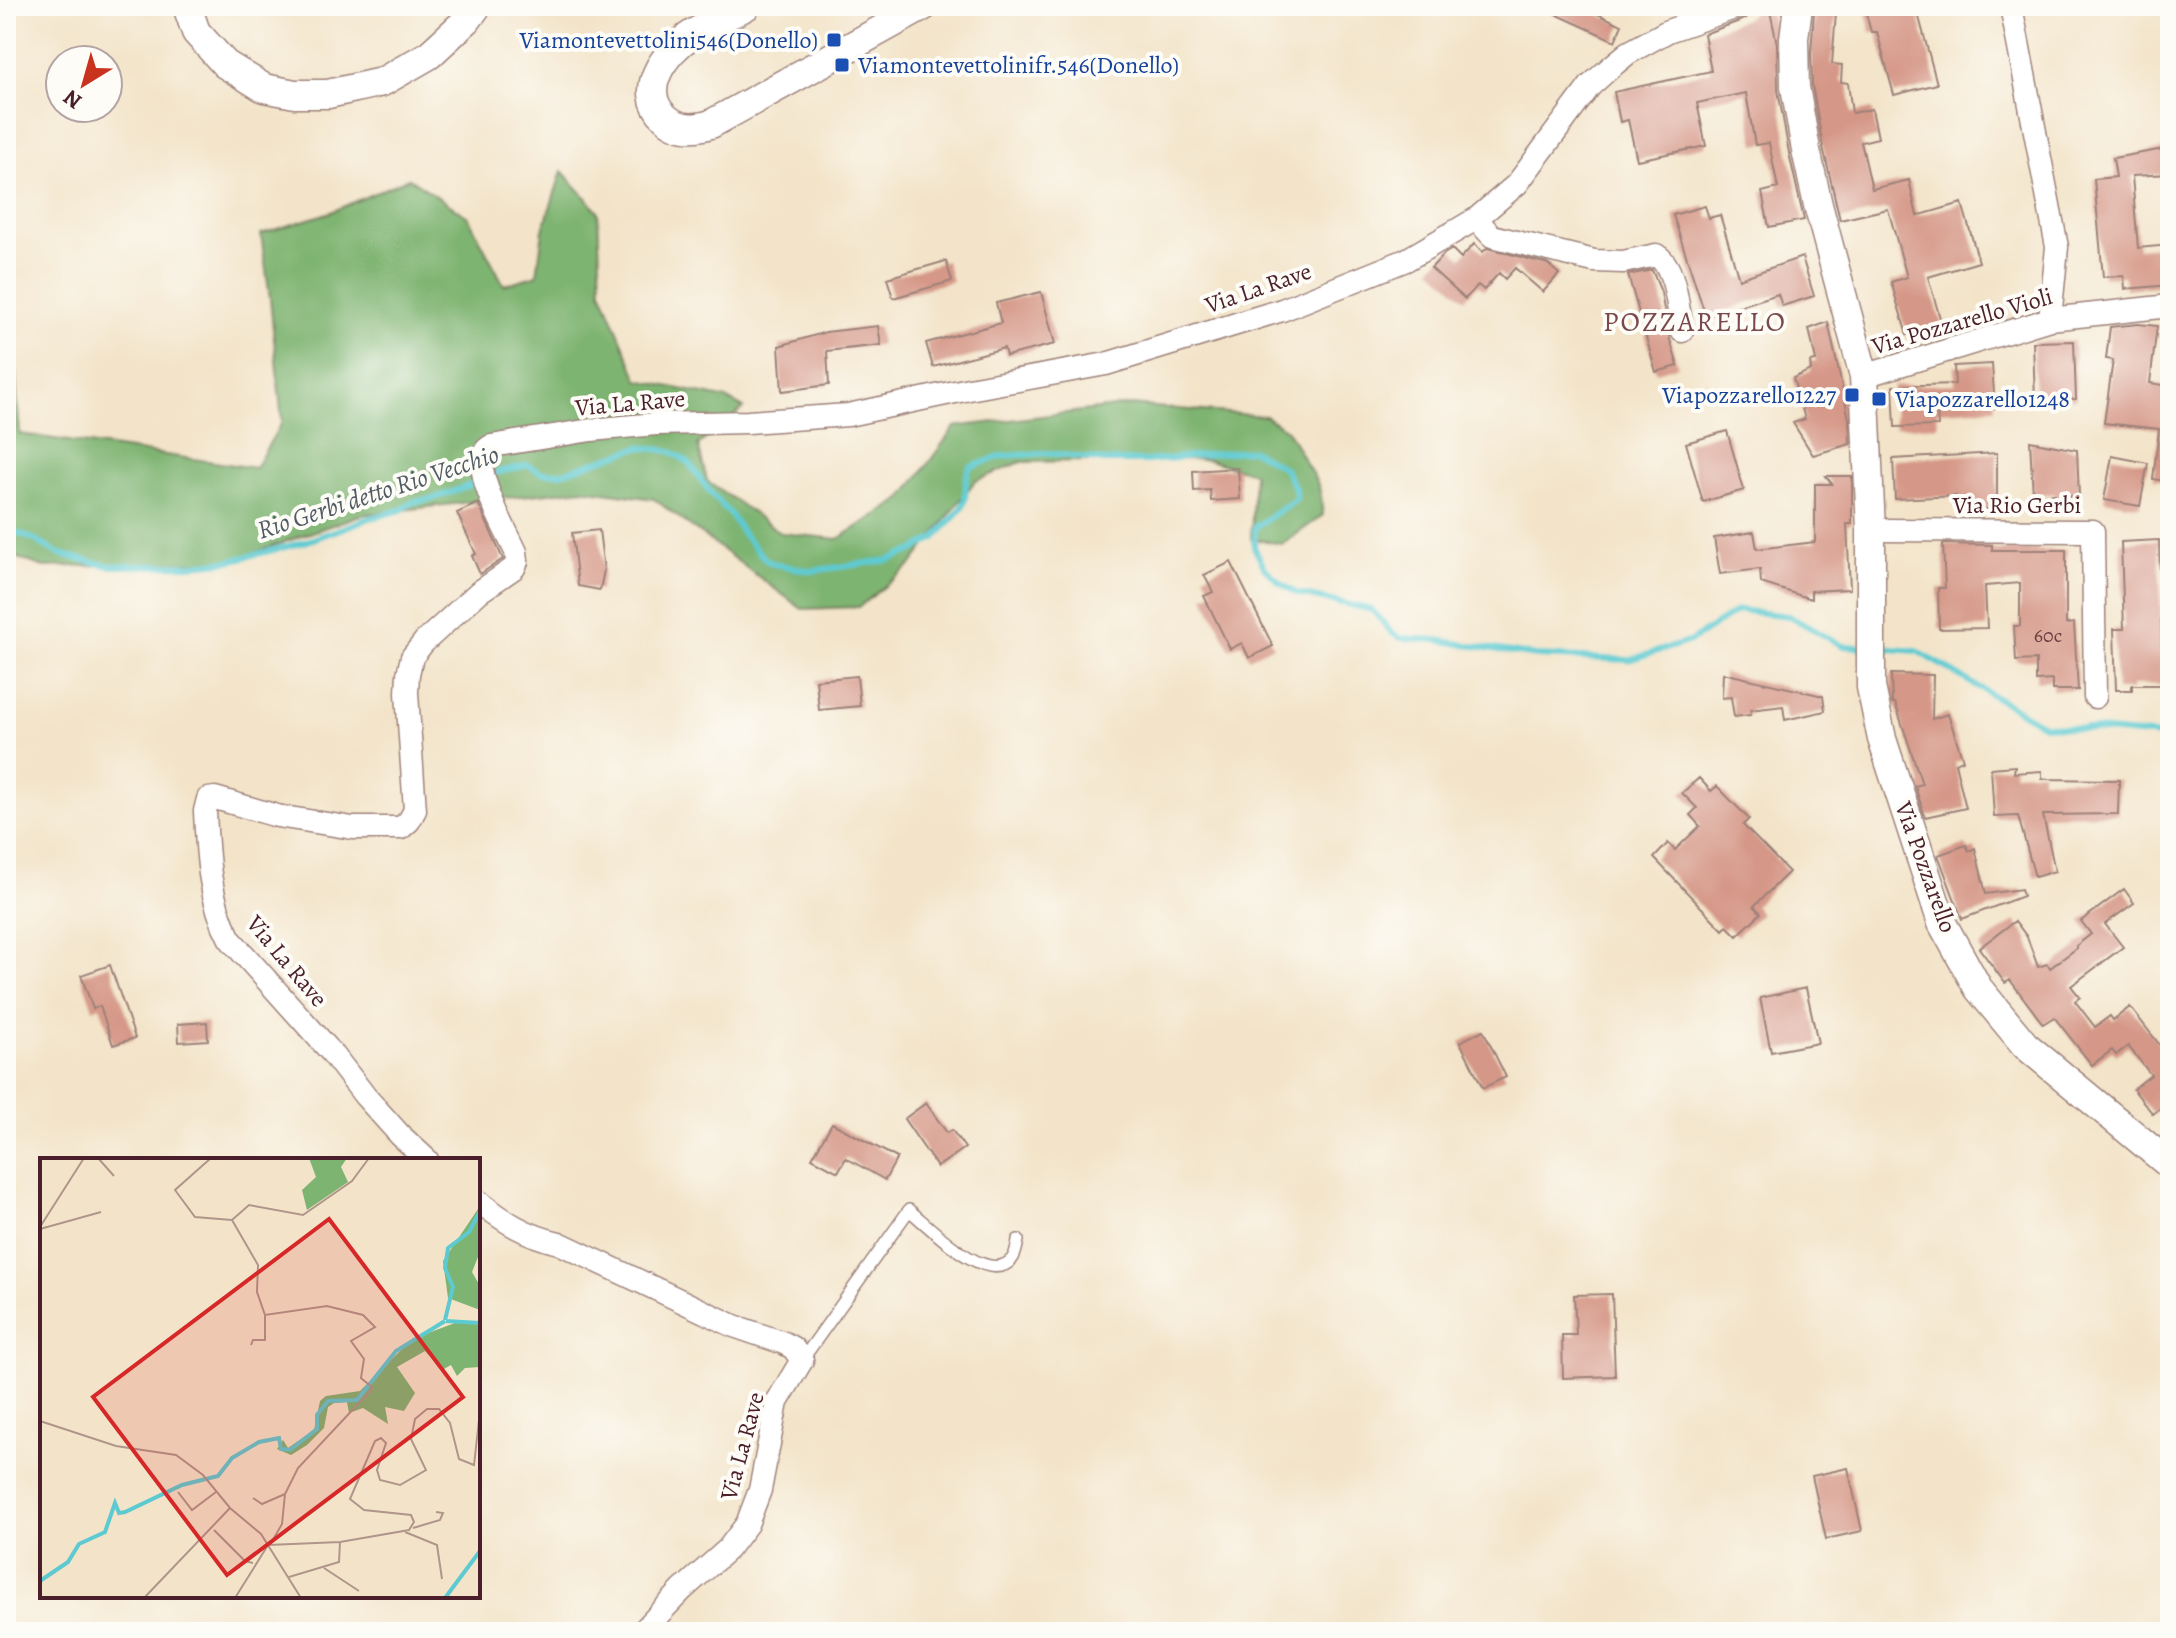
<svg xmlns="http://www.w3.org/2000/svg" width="2176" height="1638" viewBox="0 0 2176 1638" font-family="Alegreya,serif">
<rect width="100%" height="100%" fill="#fdfcf7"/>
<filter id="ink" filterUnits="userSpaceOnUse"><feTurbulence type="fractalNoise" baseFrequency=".0125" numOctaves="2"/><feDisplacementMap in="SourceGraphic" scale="16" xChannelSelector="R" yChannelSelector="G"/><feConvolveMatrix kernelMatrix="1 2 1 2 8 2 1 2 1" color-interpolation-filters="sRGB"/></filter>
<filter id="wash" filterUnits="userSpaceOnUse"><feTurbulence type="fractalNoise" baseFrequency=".006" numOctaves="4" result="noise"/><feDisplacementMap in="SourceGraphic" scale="32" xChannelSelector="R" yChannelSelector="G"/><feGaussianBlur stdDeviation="1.8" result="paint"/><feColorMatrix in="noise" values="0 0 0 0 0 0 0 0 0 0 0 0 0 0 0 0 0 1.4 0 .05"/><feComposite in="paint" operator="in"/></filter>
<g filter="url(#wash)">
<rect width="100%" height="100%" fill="#f3e4c9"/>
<path fill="#7eb471" stroke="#646a4e" stroke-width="2" d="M562,171L598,211L601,290L638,380L727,399L744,408L698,445L707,481L781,533L838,539L902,499L955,427L1130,405L1265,416L1287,430L1319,486L1323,515L1283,544L1251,539L1254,473L1205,459L1021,462L975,481L911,565L859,607L802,609L654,499L582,489L360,515L231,561L44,567L6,554V259L20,434L255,468L282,422L270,298L261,234L331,212L409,178L468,217L504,285L537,275L543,230Z"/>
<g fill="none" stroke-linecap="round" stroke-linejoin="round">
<path stroke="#5dcad1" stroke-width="6" d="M6,529L31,538L59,554L110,566L193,565L229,561L305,542L370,518L401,510L413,502L432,499L468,486L499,472L528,465L542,473H562L640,447L670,451L688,462L709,491L730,514L743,534L766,560L774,564L811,571L889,560L914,550L935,538L962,508L965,499L966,478L970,467L1003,456L1049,453L1105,461H1147L1252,450L1284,468L1295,488L1296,499L1255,527L1254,547L1264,567L1279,582L1296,593L1372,610L1392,633L1400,638L1437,640L1536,656L1629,660L1691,641L1738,610L1789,616L1843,646L1863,647
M1878,648L1917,651L2043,725L2170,737"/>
</g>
<g id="blocks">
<path fill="#d59787" d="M1538,6H1580L1622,25L1615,41Z
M1769,6L1777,44L1778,90L1789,153L1804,220L1769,227L1762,192L1778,188L1769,143L1755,145L1746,93L1697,103L1706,146L1637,160L1628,120L1620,122L1614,92L1711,71L1704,34L1745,19L1751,14L1754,8Z
M1864,6H1916L1937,84L1894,95L1877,32H1871Z
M1814,11L1836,13L1832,64L1842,65L1841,82L1848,83L1852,113L1872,109L1878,138L1861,142L1872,189L1909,180L1917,216L1962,203L1979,262L1928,277L1942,325L1907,335L1891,282L1907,277L1888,209L1840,220L1823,147L1812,85L1811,53Z
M2170,148V174L2132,176L2138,248L2170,245V285L2125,289L2124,276L2103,277L2094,179L2116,177L2113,158Z
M1705,206L1709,218L1720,215L1739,279L1802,257L1814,296L1782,306L1778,294L1706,317L1673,215Z
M1474,244L1483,252L1487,248L1548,264L1559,274L1543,292L1515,268L1505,279L1499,273L1484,290L1478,285L1465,299L1431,268L1444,254L1452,249L1461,258Z
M946,261L952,281L893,298L887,278Z
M1652,270L1661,292L1668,333L1678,366L1656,372L1628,275Z
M1041,292L1055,344L1006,356L1004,348L933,367L926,343L1001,323L996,303Z
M1828,322L1849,419L1850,444L1813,455L1793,423L1805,419L1793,378L1811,370L1810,362L1816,361L1809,329Z
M2138,324L2157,326L2150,383L2170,386V482L2153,479L2159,429L2104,423L2113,360L2106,359L2110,327Z
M878,326L881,345L827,351L829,385L782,391L779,346L826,332Z
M2074,341L2076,399L2035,400L2033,342Z
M1992,364L1995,408L1937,411L1938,426L1895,427L1893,386L1955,384L1954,366Z
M1727,431L1744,490L1703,502L1686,443Z
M2030,441L2077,450L2079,496L2055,497V494L2033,495Z
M1997,453V509H1957V496L1895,499L1893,459Z
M2112,456L2148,463L2140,506L2104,500Z
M1238,468L1240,499L1211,501L1210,490L1194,491L1193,471Z
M1826,476H1852V524H1847L1850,589L1811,591V599L1761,583L1760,569L1720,574L1714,538L1754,532L1757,549L1815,542V484H1832Z
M478,503L503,559L480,574L472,556L476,554L457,513Z
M599,530L604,570L600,590L578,586L572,533Z
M2159,540L2163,685H2132V690H2116L2114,629H2124L2121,542Z
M1943,544L1992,545V550H2066V624L2074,623L2078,690H2052V680L2036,681V660L2016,661L2014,626H2020V583L1985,586L1987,628L1939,629L1938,588H1945Z
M1231,562L1273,646L1249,658L1242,643L1230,649L1204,596L1213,592L1204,575Z
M1723,673L1823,696L1825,711L1785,720L1783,706L1751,710L1750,715L1734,717L1731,697L1722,698Z
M1891,674L1933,675L1932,719L1948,714L1963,760L1955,763L1966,808L1925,817L1915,786L1922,784L1895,703H1892Z
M857,676L860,706L819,710L816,680Z
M2015,766L2014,773L2042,771V779L2119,780L2118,814L2043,815L2055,871L2035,877L2018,816L1994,817L1991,768Z
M1699,778L1711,791L1717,786L1749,819L1743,825L1789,872L1754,906L1761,913L1737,936L1727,926L1723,930L1654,858L1668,843L1675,850L1700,826L1690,815L1697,808L1682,793Z
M1966,845L1969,851L1975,848L1986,894L2021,889L2023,896L1962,919L1938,855Z
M2124,889L2134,903L2105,924L2123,947L2071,986L2080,997L2075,1001L2095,1027L2110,1016L2113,1020L2130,1007L2170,1058V1100L2153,1114L2133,1089L2151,1075L2128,1046L2116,1055L2112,1050L2092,1065L2054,1017L2043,1024L2010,980L2005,983L1979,948L2015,921L2027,937L2038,967L2047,964L2050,968L2077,948L2076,946L2091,934L2081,921Z
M110,965L135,1038L113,1045L100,1006L93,1009L81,975Z
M1806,988L1818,1043L1771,1052L1760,998Z
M207,1022L208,1040L179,1042L178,1024Z
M1483,1030L1506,1077L1483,1088L1460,1042Z
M926,1103L947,1133L952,1130L965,1148L937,1167L904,1119Z
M832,1123L897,1158L885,1180L846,1158L838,1172L812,1158Z
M1612,1294L1615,1376L1563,1378L1562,1335H1576L1574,1295Z
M1848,1468L1862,1531L1826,1539L1812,1476Z"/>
</g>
</g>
<g filter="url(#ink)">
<use href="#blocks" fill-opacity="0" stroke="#9e827a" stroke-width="2"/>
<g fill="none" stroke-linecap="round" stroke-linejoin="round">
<defs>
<path id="service" d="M802,1360L909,1210C928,1225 988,1288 1012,1259C1016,1254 1017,1246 1018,1240"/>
<path id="minor" d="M2011,6L2057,247L2050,319
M1476,219L1492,236L1594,261L1623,262L1656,255C1676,266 1678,309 1682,331
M1864,376L2050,319L2170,306
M1871,530L2093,531L2095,697
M427,1160L400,1135L365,1096L332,1053L230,939C209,900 207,854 205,811L208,799L215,798L277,816L353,828H401L409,821L415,810L407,693L408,674L412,657L424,642L479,592L514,568L517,561L516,552C508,533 464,460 491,446L591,430L656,424L748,422L848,415L969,389L1106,364L1282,310L1406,260L1476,219L1517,184L1590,86L1611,67L1628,53L1668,31L1740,6
M478,1201C505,1222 525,1235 559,1243L734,1326L784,1343L793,1348L802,1360L777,1402L760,1490L747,1524L728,1549L682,1590L642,1632"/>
<path id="tertiary" d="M187,6L196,32L225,64L264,88L295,94H328L382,82L429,55L467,20L477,6
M746,6C728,16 708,24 691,35C665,52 636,91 665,117C679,130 695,129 711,124L924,6
M1798,6L1794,38L1795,87L1806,150L1818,205L1864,376L1871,530V687L1882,739L1942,923L1978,988L2025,1045L2170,1165"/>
</defs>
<use href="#service" stroke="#9e827a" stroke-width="14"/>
<use href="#minor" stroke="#9e827a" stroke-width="25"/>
<use href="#tertiary" stroke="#9e827a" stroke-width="31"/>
<use href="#service" stroke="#fff" stroke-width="11"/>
<use href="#minor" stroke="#fff" stroke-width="22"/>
<use href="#tertiary" stroke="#fff" stroke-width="28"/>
</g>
</g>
<g fill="#1a4fb4" stroke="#fdfcf7" stroke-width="3">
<rect x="826" y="32" width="16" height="16" rx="4"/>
<rect x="834" y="57" width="16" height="16" rx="4"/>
<rect x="1844" y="387" width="16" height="16" rx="4"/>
<rect x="1871" y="391" width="16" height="16" rx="4"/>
</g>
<g text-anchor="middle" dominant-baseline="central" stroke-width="8" stroke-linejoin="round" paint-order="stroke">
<g font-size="20" fill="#6d3d42">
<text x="2048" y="635">60c</text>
</g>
<g font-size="24" fill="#164399" stroke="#fdfcf7" text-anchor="end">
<text x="818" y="40">Viamontevettolini546(Donello)</text>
<text x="858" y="65" text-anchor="start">Viamontevettolinifr.546(Donello)</text>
<text x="1836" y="395">Viapozzarello1227</text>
<text x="1895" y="399" text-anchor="start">Viapozzarello1248</text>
</g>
<g font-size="24" fill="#4a1f2b" stroke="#fdfcf7">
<text transform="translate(1258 288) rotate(-19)">Via La Rave</text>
<text transform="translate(1962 321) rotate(-16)">Via Pozzarello Violi</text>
<text transform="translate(630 403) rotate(-5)">Via La Rave</text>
<text x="2017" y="505">Via Rio Gerbi</text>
<text transform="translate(1926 867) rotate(70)">Via Pozzarello</text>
<text transform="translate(287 961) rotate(50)">Via La Rave</text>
<text transform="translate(742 1446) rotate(-75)">Via La Rave</text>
</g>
<g font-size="26" font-style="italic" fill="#515b65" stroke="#fdfcf7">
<text transform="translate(378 492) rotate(-18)">Rio Gerbi detto Rio Vecchio</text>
</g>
<g font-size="28" letter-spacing="2" fill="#7b494b" stroke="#fdfcf7">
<text x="1695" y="322">POZZARELLO</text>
</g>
</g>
<g transform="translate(40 1158)">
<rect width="440" height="440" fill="#f3e4c9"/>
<path d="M269,0H307L301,9L308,24L267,52L262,32L276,19ZM440,48V94L432,114L440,128V152L408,140L403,103ZM415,165H440V209L425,210L417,218L411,207L402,212L385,193L357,209L375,235L364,253L345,249L348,266L323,250L309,255L307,244L294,245L288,249L284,270L267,287L251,297L237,291L243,282L248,290L274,272L280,243L286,238L320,233L372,181Z" fill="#7eb471"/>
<path fill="none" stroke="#5dcad1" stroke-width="4" d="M405,162L413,129L405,110L408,90L429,74L440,53M406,163L440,165M0,423L28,404L39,386L65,374L75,345L79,355L85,354L142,327L178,318L192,300L219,284L239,280L241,291L250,292L277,271V257L288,243L317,242L356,193L405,163M405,440L440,393"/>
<path fill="none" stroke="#af958a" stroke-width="2" d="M58,0L74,18M171,0L135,32L155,59L192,62M192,62L218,107L217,134L225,157L287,148L323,157L335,169L311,183L324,201L321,220L333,230L258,310L245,336L242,366L230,387M192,62L209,47L263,57L312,23L329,0M0,69L44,0M0,71L61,54M211,187L213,182H225V157M0,263L76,288L136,297L163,317L190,350L221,376L261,440M138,334L152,352L176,334M213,340L222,346L245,336M373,370L400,362L403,355L396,354M174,372L205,403L213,405M365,374L397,387L402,421M228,387L300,384L369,372L374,364L371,357L324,352L310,341L335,283L341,280L346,285L337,312L340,322L360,327L386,312L371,281L375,261L387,251H399L410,265L419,301L434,307L440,253M284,410L319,433M249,419L299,404L300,384M104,440L190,350M195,440L228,387"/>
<path fill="#d62828" fill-opacity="0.15" stroke="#d62828" stroke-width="4" d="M289,61L423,239L187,417L53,239Z"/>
<rect width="440" height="440" fill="none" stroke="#4a1f2b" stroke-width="4"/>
</g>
<rect width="2176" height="1638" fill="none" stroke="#fdfcf7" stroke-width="32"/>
<g transform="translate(84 84) rotate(217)"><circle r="38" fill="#fdfcf7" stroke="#b5a4a5" stroke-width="2"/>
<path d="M0-6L14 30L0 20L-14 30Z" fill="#c8321e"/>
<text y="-12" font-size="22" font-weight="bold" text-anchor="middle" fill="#4a1f2b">N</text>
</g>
</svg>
